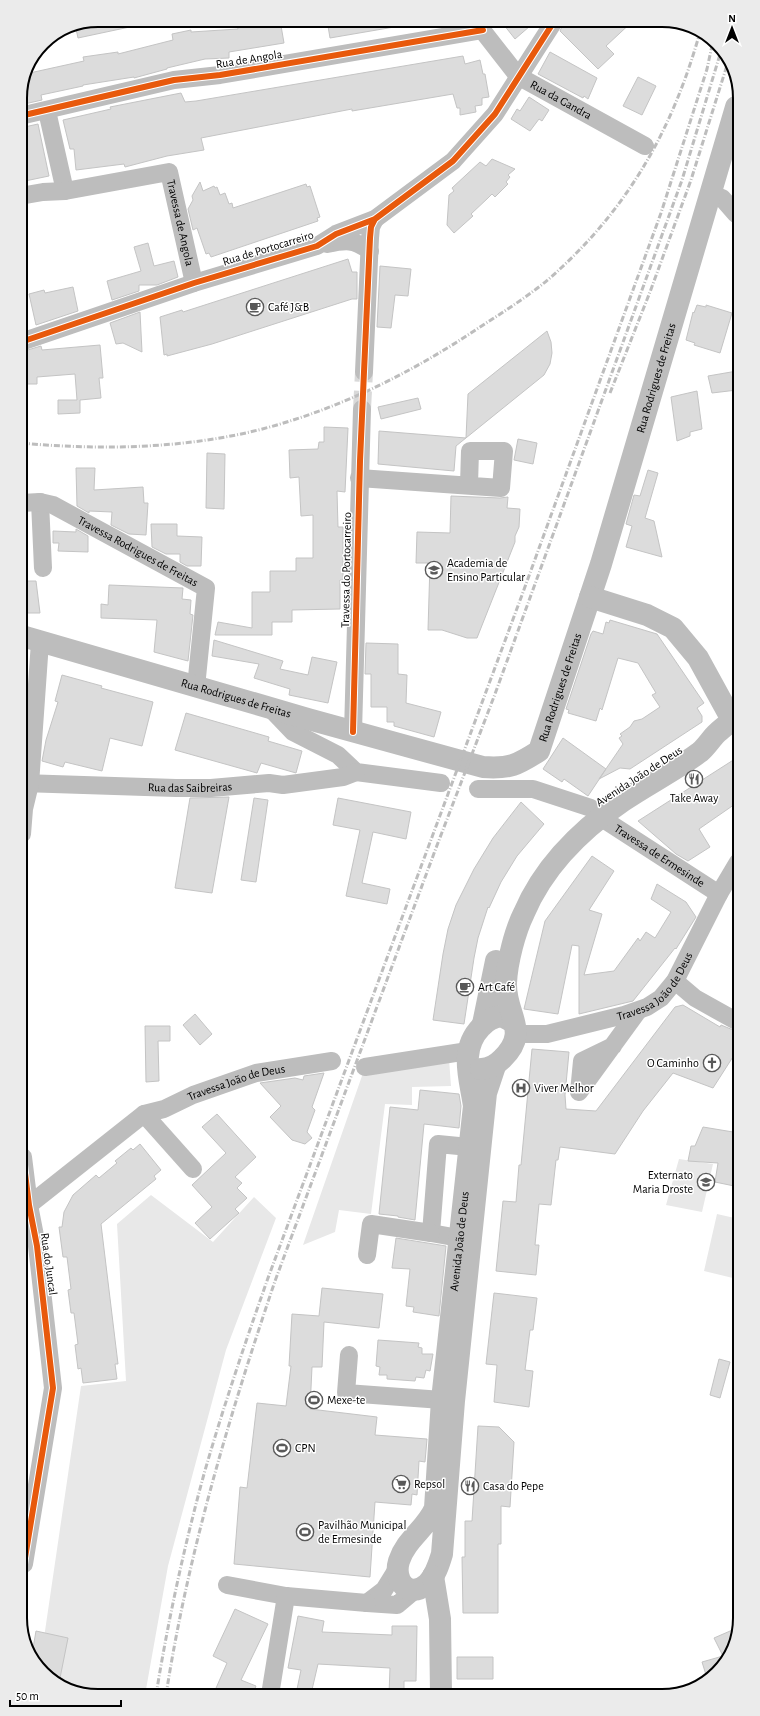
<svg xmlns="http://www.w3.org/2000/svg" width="760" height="1716" viewBox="0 0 760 1716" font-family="'Alegreya Sans',sans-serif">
<rect width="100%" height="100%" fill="#fff"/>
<path fill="#e8e8e8" d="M449,1059L451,1086L412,1087V1105L385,1104L371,1214L339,1210L335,1232L303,1245L363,1073Z
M679,1159L713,1164L702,1212L666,1205Z
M151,1195L213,1242L254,1197L276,1218L226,1350L168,1566L145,1695L92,1696L50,1680L40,1665L81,1386L126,1381L117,1224Z
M717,1214L739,1219V1271L737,1279L704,1271Z"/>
<path fill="#dcdcdc" stroke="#c4c4c4" d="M98,20H138L139,25L78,38L75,24Z
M236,20H280L284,43L229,52V58L205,59L167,68V69L134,78V77L83,85V86L41,95L42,100L20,105V93L25,74L84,61L83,57L118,52V54L173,40L172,34L191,30V32L238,29Z
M327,20H400V26L330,38Z
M500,20H537L515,39Z
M565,20H634L606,46L614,54L598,69L560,31Z
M550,52L597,78L588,99L584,96L583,98L538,74Z
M463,56L465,64L480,60L483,74H485L489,97L482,98V105L475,106L476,112L460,115V108H457L453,94L352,111V109L201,138L204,150L167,156L125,167L124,164L76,170L74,149H70L63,120L111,109L110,107L181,93L185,102L196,101Z
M638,77L656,86L642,115L623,106Z
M529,97L549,110L542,121L539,119L530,131L511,119L517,109L520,111Z
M38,124L49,176L25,181L20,161L25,159L20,138V128Z
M492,159L515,169L508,175L510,177L506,182L508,184L495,197L492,194L488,198L471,214L473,216L454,233L447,225L449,195L454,191L452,188L480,162L486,166Z
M200,182L203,191L214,186L215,188L217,187L220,195L225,193L229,204L232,203L233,208L306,184L307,187L310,186L320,217L317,218L318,221L211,257L209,253L206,254L197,228L193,230L188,209L193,200L192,196Z
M148,243L154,266L174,261L178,277L157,285H139V291L112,300L107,281L141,271L134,247Z
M348,259L352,272H357V299H352L212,344L167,356V354L164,355L160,317L182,310L183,312Z
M380,266L411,269L408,296L395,295L391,328L377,327Z
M73,287L78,311L36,325L29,294L44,290L45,293Z
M697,305L706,307V305L732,313L720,353L694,345L695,343L686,340L693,312L694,313Z
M140,312L142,352L123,343L116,344L110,323Z
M547,331L551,342L552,353L550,364L544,375L456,446L454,471L378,464L379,431L466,438L468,394Z
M100,345L103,378H99L101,398L80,400V413L58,414V400H77L75,374L37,377V384H21V352L41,346L42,350Z
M737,371V390L712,393L708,376Z
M697,391L702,429L690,432V436L677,441L671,397Z
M418,398L421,409L381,419L378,407Z
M324,427L348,428L345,492L337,491L338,527H343V580H340V609L292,610V622H272V635H215L218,622L252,628V592H270V571H296V558H313V515L301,516L299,477L290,478L289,450L318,449L319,442H324Z
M518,439L537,443L533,464L514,460Z
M207,453L225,454L224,509L206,508Z
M76,468H95L94,490L143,487L144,503H148L146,535L129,534L111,525L112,512L89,511V513L77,506Z
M648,470L658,473L645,518L654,521L662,557L626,547L632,526L626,524L634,495L640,496Z
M451,496L500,498L508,497L507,508L520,509L519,527L515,536V542L477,638H467L442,630H428L430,563H416L417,532L450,533Z
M151,524H177V536L202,537L201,566H187L180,562V554H166L152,547Z
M76,529L88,536V552L58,551L59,543H53V531L76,532Z
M21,581H36L40,613H22Z
M109,585L183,588L182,599L191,600L190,614L193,615L188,661L154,652L157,620L101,618V604L108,605Z
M610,620L657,634L704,703L697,708L702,716V722L630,769L620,768L599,779L623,744L619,738L622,736L620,734L630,727L634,721L642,719L660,707L652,695L656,693L638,663L618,658L602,710L600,708L596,721L568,713L569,710L566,709L591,634L593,631L603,634L606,622L609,623Z
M214,640L283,661L280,669L308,675L312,657L337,662L328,703L289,695L290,689L254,678L259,664L212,656Z
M366,643L398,644V674L407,675L406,703L441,712L434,737L394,726V722H387V707H371V674H365Z
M62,675L102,686L101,688L153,702L142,746L110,738L102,771L65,762L63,767L42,761L46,740L58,702L55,701Z
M186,713L269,737L268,741L302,751L296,773L261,763L257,773L175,750Z
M563,738L606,769L588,796L564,779L562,782L543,769Z
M738,757V802L699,829L710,847L688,861L676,854L638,821Z
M229,797L212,893L175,888L190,798Z
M254,798L268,800L256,882L241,880Z
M338,798L411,812L406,839L373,832L362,883L390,889L387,904L346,896L360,830L333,825Z
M521,802L544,824L517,856L501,882L489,908L488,907L478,938L474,958L464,1024L433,1020L443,954L448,929L456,905L474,869L493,838Z
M592,856L614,871L589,910L602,914L584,975L614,971L638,938L640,941L646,932L655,938L671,912L651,899L657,884L686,902L696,917L676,949L675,948L633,1001L579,1014V946L572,945L558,1014L524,1009L545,921Z
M683,1005L720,1027L721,1025L738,1032V1049L713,1088L673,1073L643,1111L615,1154L560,1147L558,1160H556L551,1205L539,1204L535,1245H539L536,1275L496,1271L503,1201L516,1202L519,1165H521L532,1049L569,1052L565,1095L566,1109L596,1111L675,1007Z
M195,1014L212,1034L200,1045L183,1025Z
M145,1026H170V1041H158L159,1081L146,1082Z
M324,1073L312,1107L315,1110L307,1132L312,1138L305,1144L292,1140L270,1117L281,1106L260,1083L295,1078L303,1080L304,1076Z
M420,1090L459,1094L461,1106L459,1128L424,1124L415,1220L398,1217V1216L379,1214L390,1107L418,1110Z
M217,1114L256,1157L235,1177L242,1183L237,1188L247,1198L235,1209L239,1213L210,1239L195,1223L212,1207L192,1185L226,1153L202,1127Z
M703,1127L739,1133V1187L715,1182L718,1163L688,1161L691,1146H695Z
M140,1144L161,1170L154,1176L156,1179L101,1224L118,1364H115L117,1379L83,1383L81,1368L78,1369L75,1345L78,1344L74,1313H71L68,1290L71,1289L67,1257H63L59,1227H62L64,1212L73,1195L96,1175L99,1178L117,1163L115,1161L131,1148L133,1150Z
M396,1238L446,1246L439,1316L413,1312L414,1307L406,1306L410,1269L392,1268Z
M322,1288L383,1294L379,1328L324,1322L322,1367H312L310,1409L377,1417L375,1435L427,1439L425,1462L419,1461L417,1495L412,1494L411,1505L375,1502L370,1577L234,1564L240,1487L247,1488L257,1403L286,1406L291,1366H289L292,1314L319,1316Z
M494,1293L537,1298L533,1330H530L525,1370L533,1371L529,1407L494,1402L497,1365L486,1364Z
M378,1340L419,1343L418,1347L422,1348V1354H433L430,1371L426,1370L424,1378L416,1377L415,1381L387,1379V1375H379L380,1367L376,1366Z
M719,1359L730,1362L720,1398L710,1395Z
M478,1426L499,1427L514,1442L510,1507L501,1506V1544H498V1613H463L462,1557H465V1521H472Z
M235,1609L268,1624L241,1680L256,1686L252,1695H213L227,1663L213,1656Z
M298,1616L324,1621L322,1632L392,1635V1626H417L416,1681H404V1694H389L390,1668L318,1664L311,1694H296L301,1670L288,1668Z
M737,1628L724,1665L707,1678L702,1662L723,1656L714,1638Z
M36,1631L68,1638L59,1683L50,1680L32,1654Z
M457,1657H493V1679H457Z"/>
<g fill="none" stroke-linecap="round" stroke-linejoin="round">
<path stroke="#d9d9d9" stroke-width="18" stroke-dasharray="18 9" stroke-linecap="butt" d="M362,409L364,372"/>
<g stroke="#bdbdbd" stroke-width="18">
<path id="s1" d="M475,21L518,76L645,146"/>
<path d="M47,111L65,191"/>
<path d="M20,116L174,80L220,75L483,30"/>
<path d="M710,194L722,198L736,214"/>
<path id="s2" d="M20,196L43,192L65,191L169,172L194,283"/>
<path d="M327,244C346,240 354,239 370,251"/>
<path d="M21,342L194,283L317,246L336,234L375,219L453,161L495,114L555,20"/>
<path d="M364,372L370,238L371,227L375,219"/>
<path d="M359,478L501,488L504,451H470L469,485"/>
<path d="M40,502L43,568"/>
<path id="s3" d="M21,503L40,502L53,505L206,588L196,687"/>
<path d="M271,709L293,732L338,755L356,772L441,783"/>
<path d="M353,732L362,409"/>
<path id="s4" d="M22,783L176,788H211L269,783L283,785L343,777L356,772"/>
<path d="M478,789H533L591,808"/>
<path id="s5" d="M600,817L719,894"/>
<path d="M22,834L24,809L30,784L40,642"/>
<path d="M675,981L695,998L738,1022"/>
<path id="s6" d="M517,1034H547L624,1015L647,1007L661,998L675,981L719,894L738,862"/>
<path d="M613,1046L582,1061L579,1092L638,1011"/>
<path d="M365,1067L468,1051"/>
<path id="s7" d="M144,1114L164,1109L193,1095L256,1073L332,1061"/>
<path d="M23,1157L29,1205L37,1246L53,1388L24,1564"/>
<path d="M29,1205L144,1114L193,1169"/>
<path d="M459,1238L431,1233L438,1144L469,1147"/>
<path d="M367,1255L371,1224L431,1233"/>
<path d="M349,1355L346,1393L442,1400"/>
<path d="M397,1569L384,1590L367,1603L397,1605L416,1589"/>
<path d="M227,1585L286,1596L367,1603"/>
<path d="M270,1695L286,1596"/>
</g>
<g stroke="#bdbdbd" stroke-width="22">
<path id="s8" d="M22,636L308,719L483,767C510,769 517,765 539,751L601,564L736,107"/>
<path d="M483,1024L496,961"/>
<path id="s9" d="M495,1066L486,1093L454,1401L442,1554C439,1564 435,1577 427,1584C408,1600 393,1580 399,1561C406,1539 427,1528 435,1508L442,1400L474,1106C470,1078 459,1050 481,1027C487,1020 493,1017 502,1016L513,1022"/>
<path d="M481,1069C490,1069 496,1065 502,1059C531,1031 505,1016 506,983C507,962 515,931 524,913C544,866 582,829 623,801C648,784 676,770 700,752C706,747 711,739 716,734C721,729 727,725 732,720L698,658L673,628L647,615L590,597"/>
<path d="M433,1576L440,1619L441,1693"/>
</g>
<path stroke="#bdbdbd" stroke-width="3" stroke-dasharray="6 2 1 2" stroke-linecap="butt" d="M610,393L650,292L691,180L728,62
M21,443C96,450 175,449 250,432C331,413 408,375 477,329C506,310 536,292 561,268C632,202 674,125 700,32
M156,1695C168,1621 184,1547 204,1474C223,1408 245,1343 268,1278L522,595L661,213L707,69L713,41
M166,1695C188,1553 229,1417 275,1281L436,848L495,694L642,290L682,180L721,51"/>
<defs>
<path id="cycleway" d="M20,116L174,80L220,75L483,30
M21,342L194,283L317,246L336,234L375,219L453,161L495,114L555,20
M353,732L360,461L370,238L371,227L375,219
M23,1157L29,1205L37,1246L53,1388L24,1564"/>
</defs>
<use href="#cycleway" stroke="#fff" stroke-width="8"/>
<use href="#cycleway" stroke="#e8590c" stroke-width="6"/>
</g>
<defs>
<symbol id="cafe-ring" viewBox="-11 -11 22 22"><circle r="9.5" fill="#fff" stroke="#595959" stroke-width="1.5"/><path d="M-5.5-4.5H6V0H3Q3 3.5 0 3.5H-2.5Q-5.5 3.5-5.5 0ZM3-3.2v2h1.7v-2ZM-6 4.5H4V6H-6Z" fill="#595959"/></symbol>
<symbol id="school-ring" viewBox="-11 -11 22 22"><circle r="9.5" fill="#fff" stroke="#595959" stroke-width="1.5"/><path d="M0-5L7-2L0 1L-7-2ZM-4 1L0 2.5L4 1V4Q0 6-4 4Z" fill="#595959"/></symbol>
<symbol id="restaurant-ring" viewBox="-11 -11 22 22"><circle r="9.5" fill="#fff" stroke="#595959" stroke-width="1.5"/><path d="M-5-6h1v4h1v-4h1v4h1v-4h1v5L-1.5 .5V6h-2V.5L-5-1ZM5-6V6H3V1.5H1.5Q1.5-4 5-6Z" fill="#595959"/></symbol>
<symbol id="church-ring" viewBox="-11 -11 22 22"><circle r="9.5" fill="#fff" stroke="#595959" stroke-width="1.5"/><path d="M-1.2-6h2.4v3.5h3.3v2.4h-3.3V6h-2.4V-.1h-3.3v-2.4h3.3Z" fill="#595959"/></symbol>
<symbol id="hospital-ring" viewBox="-11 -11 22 22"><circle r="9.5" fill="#fff" stroke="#595959" stroke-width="1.5"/><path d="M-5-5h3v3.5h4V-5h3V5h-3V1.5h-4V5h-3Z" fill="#595959"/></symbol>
<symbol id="stadium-ring" viewBox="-11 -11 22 22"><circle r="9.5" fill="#fff" stroke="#595959" stroke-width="1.5"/><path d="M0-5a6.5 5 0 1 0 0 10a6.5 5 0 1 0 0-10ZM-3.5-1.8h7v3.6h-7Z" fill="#595959"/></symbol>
<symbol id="supermarket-ring" viewBox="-11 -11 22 22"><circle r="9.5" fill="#fff" stroke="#595959" stroke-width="1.5"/><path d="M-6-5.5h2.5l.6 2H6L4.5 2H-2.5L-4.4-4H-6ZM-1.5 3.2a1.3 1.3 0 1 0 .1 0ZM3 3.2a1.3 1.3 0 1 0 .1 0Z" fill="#595959"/></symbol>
</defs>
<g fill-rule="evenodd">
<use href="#cafe-ring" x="245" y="297" width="20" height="20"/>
<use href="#school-ring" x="424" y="560" width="20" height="20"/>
<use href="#restaurant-ring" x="684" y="769" width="20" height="20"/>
<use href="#cafe-ring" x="455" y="977" width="20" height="20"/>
<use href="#church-ring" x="702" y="1053" width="20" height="20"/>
<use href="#hospital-ring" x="511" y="1078" width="20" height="20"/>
<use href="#school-ring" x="696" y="1172" width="20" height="20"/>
<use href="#stadium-ring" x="304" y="1390" width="20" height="20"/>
<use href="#stadium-ring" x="272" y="1438" width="20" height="20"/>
<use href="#supermarket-ring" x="391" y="1474" width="20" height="20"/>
<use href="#restaurant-ring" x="460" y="1476" width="20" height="20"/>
<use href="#stadium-ring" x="295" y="1522" width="20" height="20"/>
</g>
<g text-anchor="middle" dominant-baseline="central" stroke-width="3" stroke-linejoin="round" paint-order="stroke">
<g font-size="12" fill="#000" stroke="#fff">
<text transform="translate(249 59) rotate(-9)">Rua de Angola</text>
<text stroke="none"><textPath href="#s1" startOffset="119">Rua da Gandra</textPath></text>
<text stroke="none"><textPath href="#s2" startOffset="203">Travessa de Angola</textPath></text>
<text transform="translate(268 248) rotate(-17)">Rua de Portocarreiro</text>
<text stroke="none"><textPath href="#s8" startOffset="930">Rua Rodrigues de Freitas</textPath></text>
<text stroke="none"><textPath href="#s3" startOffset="129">Travessa Rodrigues de Freitas</textPath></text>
<text transform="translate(346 570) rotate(-89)">Travessa do Portocarreiro</text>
<text stroke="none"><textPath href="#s8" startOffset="606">Rua Rodrigues de Freitas</textPath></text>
<text stroke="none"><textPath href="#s8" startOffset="223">Rua Rodrigues de Freitas</textPath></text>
<text transform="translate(639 776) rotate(-33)">Avenida João de Deus</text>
<text stroke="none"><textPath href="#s4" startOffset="168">Rua das Saibreiras</textPath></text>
<text stroke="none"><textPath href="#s5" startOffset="71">Travessa de Ermesinde</textPath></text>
<text stroke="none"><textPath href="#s6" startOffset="153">Travessa João de Deus</textPath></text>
<text stroke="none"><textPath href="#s7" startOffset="98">Travessa João de Deus</textPath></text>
<text stroke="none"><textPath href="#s9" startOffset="910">Avenida João de Deus</textPath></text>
<text transform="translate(49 1264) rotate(82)">Rua do Juncal</text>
</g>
<g font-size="12" fill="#000" stroke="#fff" text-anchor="start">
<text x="268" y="307">Café J&amp;B</text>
<text x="447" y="563">Academia de<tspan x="447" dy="14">Ensino Particular</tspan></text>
<text x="694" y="798" text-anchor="middle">Take Away</text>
<text x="478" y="987">Art Café</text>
<text x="699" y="1063" text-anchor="end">O Caminho</text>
<text x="534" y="1088">Viver Melhor</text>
<text x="693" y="1175" text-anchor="end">Externato<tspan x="693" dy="14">Maria Droste</tspan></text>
<text x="327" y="1400">Mexe-te</text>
<text x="295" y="1448">CPN</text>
<text x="414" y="1484">Repsol</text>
<text x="483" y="1486">Casa do Pepe</text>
<text x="318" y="1525">Pavilhão Municipal<tspan x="318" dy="14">de Ermesinde</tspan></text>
</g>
</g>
<path d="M0 0H760V1716H0ZM98 27H662A71 71 0 0 1 733 98V1618A71 71 0 0 1 662 1689H98A71 71 0 0 1 27 1618V98A71 71 0 0 1 98 27Z" fill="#ebebeb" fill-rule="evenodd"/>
<path fill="none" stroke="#000" stroke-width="2" d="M98 27H662A71 71 0 0 1 733 98V1618A71 71 0 0 1 662 1689H98A71 71 0 0 1 27 1618V98A71 71 0 0 1 98 27Z"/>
<g transform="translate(732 28)" stroke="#ffffff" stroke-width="3" paint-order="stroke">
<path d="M0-3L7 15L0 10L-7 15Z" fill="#000000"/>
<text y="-6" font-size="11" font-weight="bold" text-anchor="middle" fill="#000000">N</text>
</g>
<path d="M10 1700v6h111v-6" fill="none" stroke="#000000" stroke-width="2"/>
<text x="16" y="1700" font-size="12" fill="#000000" stroke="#ffffff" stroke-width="3" paint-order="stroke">50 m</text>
</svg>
